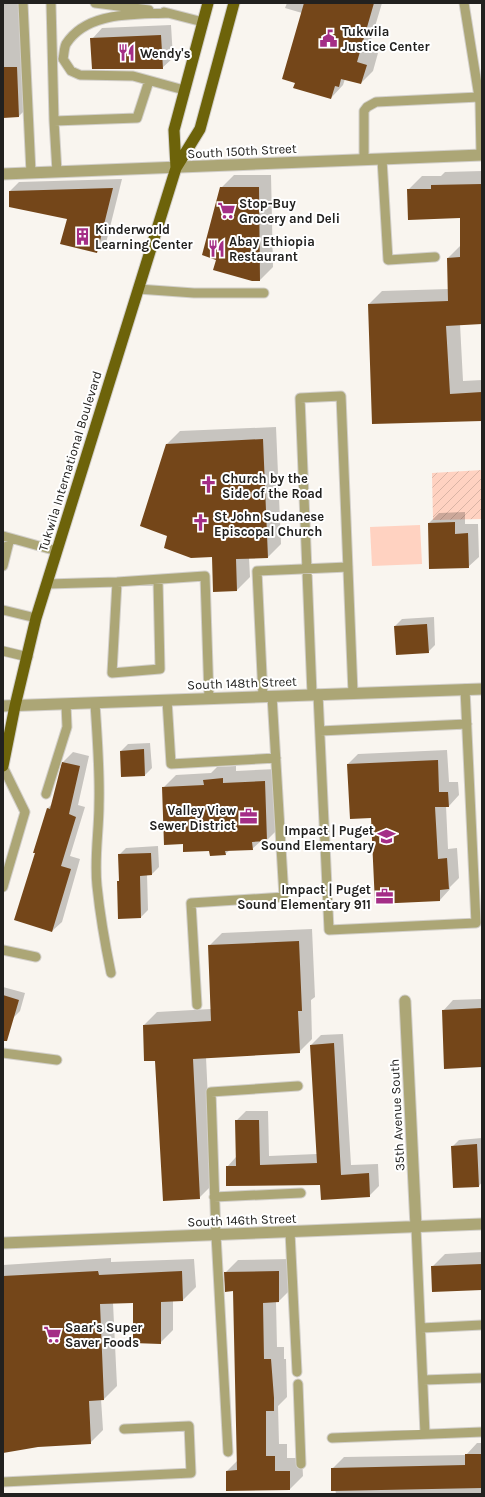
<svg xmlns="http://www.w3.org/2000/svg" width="485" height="1497" viewBox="0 0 485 1497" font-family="Karla,sans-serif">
<defs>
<pattern id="garden-furrows" width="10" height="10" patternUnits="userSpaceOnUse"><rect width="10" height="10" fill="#ffd2c1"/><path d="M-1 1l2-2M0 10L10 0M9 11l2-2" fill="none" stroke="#dab4a5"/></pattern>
</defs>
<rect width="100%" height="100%" fill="#f9f5ef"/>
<path fill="url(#garden-furrows)" d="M482,470V519L433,520L432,473Z"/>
<path fill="#ffd2c1" d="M420,525L422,564L372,566L370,527Z"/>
<path fill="#0003" d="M3,3H21L29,106L19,116L3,117Z
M287,3H382L368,50L378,53L373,71L361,83L345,79L343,85L331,98L296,82L302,13L285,8Z
M171,25L173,58L162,68L92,39L102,28Z
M482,171V323L460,324L463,381L482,380V420L373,423L369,304L382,291L449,289L448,258L461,245V217L408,190L422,176H441L445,172Z
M234,175H271L273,267L260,280L217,259L221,188Z
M122,179L106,243L96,252L68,218L10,191L19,182Z
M276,427L281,544L268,557L249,558L250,577L237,590L213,556L168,535L167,444L180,431Z
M465,512V524H478L479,557L468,567L429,523L439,513Z
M434,617L435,645L428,652L395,626L402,619Z
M150,743L152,768L145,775L121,751L128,744Z
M447,750L449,782H458L459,795L449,806H446L448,849L457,848L459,878L450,887V889L440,900L372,817L348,764L358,754Z
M73,752L89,756L78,805L85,807L70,856L80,859L62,922L52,931L36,853L34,852L48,808L53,803L63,762Z
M236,766V771L277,769L280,827L267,840L261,841L252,849L230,850L225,854L184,843L163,788L176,775L211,773L217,767Z
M158,846L159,867L152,874H147L148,910L141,917L120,880L119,855L126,848Z
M312,929L315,997L311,1000L312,1039L299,1052L206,1057L212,1185L199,1198L144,1025L157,1012L211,1009L209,946L222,933Z
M3,987L25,993L20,1011L13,1018L3,1015Z
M482,999V1066L443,1011L453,1000Z
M343,1034L351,1165L378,1164L379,1186L369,1196L321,1184L227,1167L236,1157V1121L246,1111H268L269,1156L317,1154L311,1045L321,1035Z
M482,1138V1182L479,1186L452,1147L459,1140Z
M482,1252V1289L432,1267L445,1254Z
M111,1258V1262L194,1259L196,1287L183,1300H173V1330L160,1343L134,1302L113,1303L117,1386L104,1399H101L103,1430L90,1443L38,1446L3,1452V1265Z
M291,1259L292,1288L279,1301L276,1302L277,1347H284V1359H286L287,1397L278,1406L279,1444H287V1458H302L303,1476L290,1489L227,1471L238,1460L234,1290L225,1273L238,1260Z
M477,1443H482V1494H336L332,1469L344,1457L466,1455Z"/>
<path fill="#744619" d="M304,3H374L357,62L367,65L361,84L341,79L339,87L335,86L331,99L293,88L295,83L282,79Z
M161,35L163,69H92L90,38Z
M3,67H17L19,117L3,118Z
M482,184V324L446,326L450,394L482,392V421L372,424L368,304L448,301L447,258L460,257V218L408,220L407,189H431V185Z
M220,187H259L260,281H252L213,270L216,260L202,255Z
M113,188L97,253L60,244L67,219L9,207V191Z
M263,439L268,558L236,559L237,591L213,592L212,557L191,558L164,548L167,536L140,526L166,444Z
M455,522V534L468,533L469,568L429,569L428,523Z
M427,624L429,653L396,655L394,626Z
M144,749L145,776L121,777L120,751Z
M438,760L439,792H448L449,807H435L438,859L447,858L449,889L440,890V901L375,904L371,818L350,819L347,764Z
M62,762L80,766L69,814L76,817L61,866L71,869L52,932L14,920L35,853H33L47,808L50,809Z
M223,778V783L265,781L267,841L252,842L253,850L225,851L226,855L210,856L209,851L183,852V844L164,845L162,787L204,785L203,780Z
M151,853L152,875L140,876L141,918L118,919L117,881H119L118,854Z
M299,941L302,1011H298L300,1053L193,1059L200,1199L163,1201L155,1061H144L143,1025L211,1021L208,945Z
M3,995L19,1000L7,1041H3Z
M482,1008V1067L444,1069L442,1010Z
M334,1043L341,1175L369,1173L370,1197L321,1200L320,1185L226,1186V1166H236L235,1120H259L260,1165L317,1163L310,1045Z
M477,1144L479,1187L453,1188L451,1146Z
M482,1264V1290L432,1292L431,1266Z
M98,1271L99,1275L182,1271L183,1301L161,1302V1344L133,1343V1303L100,1304L104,1400L89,1401L91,1444L38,1447L3,1453V1276Z
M279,1271V1302L263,1303L264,1359H271L274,1398V1411H266V1456H275V1471H290V1490L226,1491V1471L237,1470L233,1291L225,1292L224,1272Z
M465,1454H482V1488L331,1491V1468L465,1465Z"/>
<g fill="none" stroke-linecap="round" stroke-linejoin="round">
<defs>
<path id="service" d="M23,3L31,173
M51,3L54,121L57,172
M95,3L149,10
M464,3L480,103L481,155
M164,12L203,22
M168,13C134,15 87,11 66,44C64,48 64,55 63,59L71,71L80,75L133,76L184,90
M54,121L137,118L149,81
M364,159V111L367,107L376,102L479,97
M382,159L388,260L435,257
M138,289L194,293H264
M3,536L57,551
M3,566L10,538
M117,582L112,673L160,669L158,580
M47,584L117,582L205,576L209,698
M3,610L36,618
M3,651L28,657
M312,694L300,398L341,396L353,693
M318,694L329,930L476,923L465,689
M263,696L257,571L348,567
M167,700L171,764L276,758
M95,703C97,736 100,770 99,804C99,831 94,858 97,886C100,915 105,944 111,973
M320,731L467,724
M3,767L25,812L3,887
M46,794L67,727L66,704
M3,950L36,957
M197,1005L191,903L284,897L272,696
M3,1053L57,1060
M214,1197L301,1193
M416,1227L425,1434
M290,1232L297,1372
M421,1328L482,1325
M423,1380L482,1378
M298,1384L301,1464
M332,1438L482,1432
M228,1452L216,1235L211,1092L298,1086
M3,1482L191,1473L189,1426L124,1429"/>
<path id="minor" d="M3,174L482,155
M3,706L482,689
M405,1001L416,1227
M3,1243L482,1224"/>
<path id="primary" d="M176,168L174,130L208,3
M3,766L15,706L36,618L176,168L200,129L234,3"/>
</defs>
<use href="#service" stroke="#d2cfca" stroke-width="11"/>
<use href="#minor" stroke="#d2cfca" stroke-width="13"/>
<use href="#primary" stroke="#d2cfca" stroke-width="13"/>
<use href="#service" stroke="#aca676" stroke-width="9"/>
<use href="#minor" stroke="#aca676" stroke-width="11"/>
<use href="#primary" stroke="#6d630a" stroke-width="11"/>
</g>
<defs>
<symbol id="civic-bare" viewBox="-9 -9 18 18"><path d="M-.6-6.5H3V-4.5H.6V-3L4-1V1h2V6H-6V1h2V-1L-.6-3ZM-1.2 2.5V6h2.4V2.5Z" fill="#a42e86" stroke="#fff" stroke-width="2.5" paint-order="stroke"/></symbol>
<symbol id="restaurant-bare" viewBox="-9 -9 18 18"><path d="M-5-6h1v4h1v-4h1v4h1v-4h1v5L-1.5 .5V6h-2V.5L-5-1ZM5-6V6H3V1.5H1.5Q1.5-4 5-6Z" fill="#a42e86" stroke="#fff" stroke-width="2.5" paint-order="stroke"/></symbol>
<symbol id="supermarket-bare" viewBox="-9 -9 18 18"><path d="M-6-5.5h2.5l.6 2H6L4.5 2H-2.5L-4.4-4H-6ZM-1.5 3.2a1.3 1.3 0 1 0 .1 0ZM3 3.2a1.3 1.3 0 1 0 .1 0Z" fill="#a42e86" stroke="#fff" stroke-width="2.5" paint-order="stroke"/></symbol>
<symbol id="building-bare" viewBox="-9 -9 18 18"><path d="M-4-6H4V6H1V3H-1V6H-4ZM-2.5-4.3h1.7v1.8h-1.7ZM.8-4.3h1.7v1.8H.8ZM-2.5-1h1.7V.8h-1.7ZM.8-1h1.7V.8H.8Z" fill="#a42e86" stroke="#fff" stroke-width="2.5" paint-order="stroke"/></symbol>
<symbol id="church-bare" viewBox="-9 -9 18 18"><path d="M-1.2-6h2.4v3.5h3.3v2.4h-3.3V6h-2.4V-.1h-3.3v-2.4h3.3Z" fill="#a42e86" stroke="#fff" stroke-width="2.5" paint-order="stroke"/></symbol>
<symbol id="office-bare" viewBox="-9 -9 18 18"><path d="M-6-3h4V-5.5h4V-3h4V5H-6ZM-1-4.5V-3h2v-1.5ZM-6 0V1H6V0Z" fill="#a42e86" stroke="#fff" stroke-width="2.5" paint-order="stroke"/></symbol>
<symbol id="school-bare" viewBox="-9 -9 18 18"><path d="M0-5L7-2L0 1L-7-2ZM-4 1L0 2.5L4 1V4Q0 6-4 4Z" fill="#a42e86" stroke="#fff" stroke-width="2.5" paint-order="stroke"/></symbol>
</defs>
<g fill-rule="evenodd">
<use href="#civic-bare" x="316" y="26" width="25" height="25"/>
<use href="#restaurant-bare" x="114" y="40" width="25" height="25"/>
<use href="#supermarket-bare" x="214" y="198" width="25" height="25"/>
<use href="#building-bare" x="70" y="224" width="25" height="25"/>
<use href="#restaurant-bare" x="204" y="236" width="25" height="25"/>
<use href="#church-bare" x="196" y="472" width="25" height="25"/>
<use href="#church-bare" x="188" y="510" width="25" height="25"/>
<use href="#office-bare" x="236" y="804" width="25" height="25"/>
<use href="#school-bare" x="374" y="824" width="25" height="25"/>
<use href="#office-bare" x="372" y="884" width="25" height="25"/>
<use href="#supermarket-bare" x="40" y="1322" width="25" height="25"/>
</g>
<g text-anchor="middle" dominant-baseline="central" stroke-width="4" stroke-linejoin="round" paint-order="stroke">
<g font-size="13" font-weight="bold" fill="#22211f" stroke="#fff" text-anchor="start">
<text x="342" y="31">Tukwila<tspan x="342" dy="15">Justice Center</tspan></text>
<text x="140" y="53">Wendy's</text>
<text x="239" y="203">Stop-Buy<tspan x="239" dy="15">Grocery and Deli</tspan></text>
<text x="95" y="229">Kinderworld<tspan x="95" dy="15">Learning Center</tspan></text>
<text x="229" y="241">Abay Ethiopia<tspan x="229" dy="15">Restaurant</tspan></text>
<text x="222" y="478">Church by the<tspan x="222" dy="15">Side of the Road</tspan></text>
<text x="214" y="516">St John Sudanese<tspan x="214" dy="15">Episcopal Church</tspan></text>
<text x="236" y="810" text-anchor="end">Valley View<tspan x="236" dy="15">Sewer District</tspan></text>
<text x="374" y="830" text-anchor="end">Impact | Puget<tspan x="374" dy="15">Sound Elementary</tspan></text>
<text x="371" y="889" text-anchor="end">Impact | Puget<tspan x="371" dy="15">Sound Elementary 911</tspan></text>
<text x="65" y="1327">Saar's Super<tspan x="65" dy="15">Saver Foods</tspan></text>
</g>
<g font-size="13" fill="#22211f" stroke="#fff">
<text transform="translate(242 151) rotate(-3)">South 150th Street</text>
<text transform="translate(70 461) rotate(-73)">Tukwila International Boulevard</text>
<text transform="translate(242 683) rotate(-2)">South 148th Street</text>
<text transform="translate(397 1115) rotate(-93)">35th Avenue South</text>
<text transform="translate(242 1220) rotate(-2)">South 146th Street</text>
</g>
</g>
<rect width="485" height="1497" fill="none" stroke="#22211f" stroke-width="8"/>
</svg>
